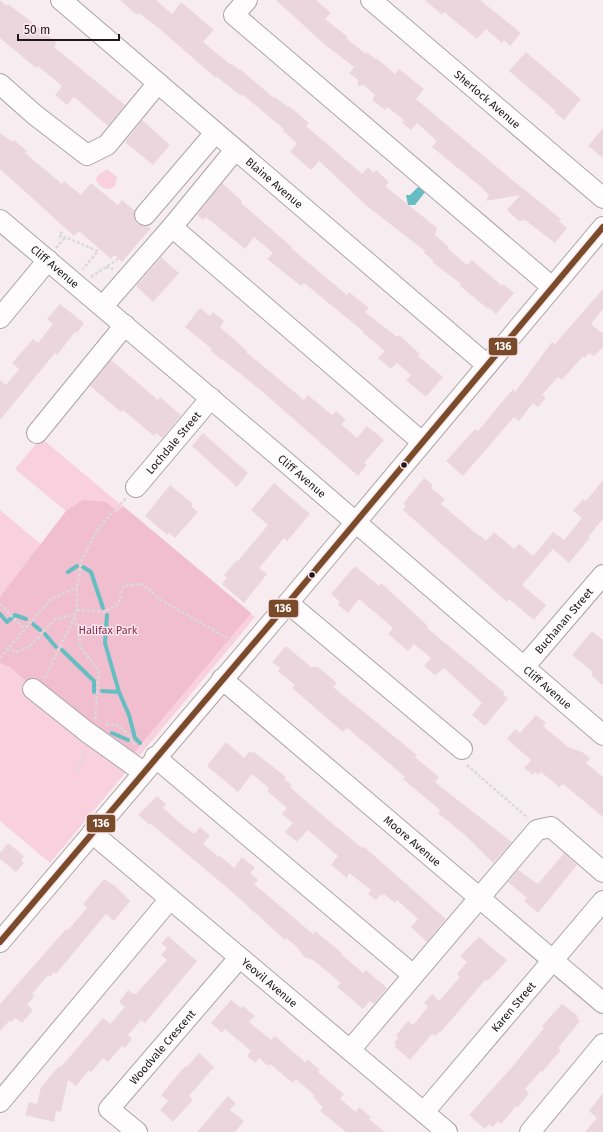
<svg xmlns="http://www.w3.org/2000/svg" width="603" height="1132" viewBox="0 0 603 1132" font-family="'Fira Sans',sans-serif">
<rect width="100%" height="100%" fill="#f7edf0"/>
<path fill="#f9d0dd" d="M107,169L117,177L115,186C107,192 101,188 96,180L97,176Z
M41,438L255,617L50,863L0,821V510L43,546L66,511L15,469Z"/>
<path fill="#f0bece" d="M83,500L106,502L118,512L123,506L251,613L132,755L39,692L10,667L0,663V597L66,511Z"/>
<path fill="#64bec2" d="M418,187L425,192L415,205H408L406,195H410Z"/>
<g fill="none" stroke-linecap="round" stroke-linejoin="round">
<path stroke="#64bec2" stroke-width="4" d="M83,567L91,572L103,608
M68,572L77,566
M0,614L7,622L15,615L26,619
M107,615L105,643L119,692
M33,624L40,630
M45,634L56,647
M62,650L94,681V692
M102,691L119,692L129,715L135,738L140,743
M112,733L128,740"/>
</g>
<path fill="#ecd6dd" d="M0,0L7,6L8,4L28,19L57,43L54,47L125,105L108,126L74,97L67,105L55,95L62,86L38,66L36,68L0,38Z
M120,0H156L172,14L181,2L214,30L203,42L231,65L232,64L239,70L240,69L274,98L275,97L288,107L289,106L309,123L306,126L362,174L368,167L374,173L376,170L389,182L385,186L437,228L435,235L449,247L448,249L467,265L472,260L502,286L503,284L514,293L496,314L489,308L488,309L460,286L461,284L432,262L434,261L424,253L425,251L368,207L319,161L311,170L290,152L297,143L283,131L284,129L242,94L241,96L217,77L216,78L156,26L139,13L137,15Z
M276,0H316L331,13L325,19L348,37L346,38L366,54L367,52L375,59L376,58L395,74L399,69L424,89L416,99L505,174L561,219L559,221L567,228L555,243L525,220L519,221L507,210L520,195L486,201L489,195L481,187L432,147L437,141L417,123L411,130L402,123L404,120L387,107L385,110L372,100L375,95L364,85L358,86V80L349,73L354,67L324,44Z
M425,0H480L521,33L510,46L504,40L502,43L486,29L477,39L444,12L442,15Z
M526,52L581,99L564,120L554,112L556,111L509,71Z
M142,120L170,145L153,165L125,142Z
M603,128V158L588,146Z
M0,133L13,142L14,140L27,151L25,153L62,184L64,181L81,195L91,183L118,205L122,200L135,211L134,218L137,223L151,228L122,262L114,255L111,259L79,231L74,236L0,169Z
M222,183L242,201L241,203L292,247L291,248L347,295L349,292L369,308L365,312L397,337L399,335L420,354L418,356L443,377L426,397L406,380L411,375L397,363L391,369L378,358L385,351L363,333L364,332L304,283L301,286L267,259L273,253L254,237L245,249L206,217L203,220L197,215Z
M161,257L179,273L153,302L136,286Z
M603,289V309L591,324L603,334V347L594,356L589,353L585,358L583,356L562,380L558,377L542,395L546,398L538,407L533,403L519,421L514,417L463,476L446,461L475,429L478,431L513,389L515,392L552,342L555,344Z
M60,304L84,323L77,333L75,332L57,355L55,353L0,420V380L6,385L19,369L12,363L33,339L38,343L53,324L47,319Z
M200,308L210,316L213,312L224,321L220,327L247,351L246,352L304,400L308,395L332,415L336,411L346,420L341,424L357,438L367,426L384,440L364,463L367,465L358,476L264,393L222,359L221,360L210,350L212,349L185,327Z
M111,360L158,400L160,397L181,415L162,438L156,433L154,436L123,410L121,412L90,386Z
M203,433L248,473L237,487L192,446Z
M424,478L433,485L431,488L445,499L441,504L479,536L480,535L486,541L494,532L514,549L519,544L533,556L553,532L564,540L582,518L573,511L583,499L586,501L603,480V519L588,537L590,538L569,563L553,549L522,585L546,605L534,620L509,599L507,602L403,510L406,506L403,504Z
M274,483L310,514L287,541L284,538L259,568L267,574L244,603L222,584L227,578L224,575L236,561L237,562L268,525L251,510Z
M170,485L193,504L191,506L198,512L175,538L169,533L167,535L145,516Z
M355,566L379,586L381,583L428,626L427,628L504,692L503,694L508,698L485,726L472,715L482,703L444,668L435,675L424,666L431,658L414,644L408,651L388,634L393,628L359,599L348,613L338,605L340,602L331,594Z
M592,631L603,640V686L591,675L593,672L572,655Z
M286,646L311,667H318L337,683L333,687L417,755L415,757L439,777L435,782L437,784L512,842L493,863L466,836L438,813L440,810L403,779L405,777L389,763L347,728L343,732L292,688L295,685L278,671L280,668L272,662Z
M536,715L546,723L543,726L568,747L582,752L590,758L586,763L603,777V817L563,784L559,787L541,772L538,775L535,772L533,775L524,768L531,760L507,739L515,729L520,733Z
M226,742L244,758L250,751L253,753L254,752L286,777L284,779L292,785L290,787L321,814L362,848L363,846L379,860L446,919L427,942L411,927L418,919L397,900L395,903L384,894L383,896L381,894L376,900L368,894L371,890L349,873L347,878L331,865L338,856L308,830L297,842L285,832L293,823L282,814L287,808L267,791L269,788L252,774L238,792L207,766Z
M157,796L166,804L163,808L180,823L194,834L200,827L210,836L203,844L219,857L220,856L234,868L242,857L255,868L250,873L258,880L254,884L313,934L315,931L342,953L341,954L363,973L366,970L387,988L374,1004L370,1001L363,1009L337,987L341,983L313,960L304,957L297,947L286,938L285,940L231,891L151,824L150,825L138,815Z
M8,843L24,856L21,861L24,863L16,872L0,859V853Z
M564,853L577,865L538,913L524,901L527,898L508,882L518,870L538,884Z
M104,879L114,885L130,901L114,921L106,914L56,974L54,972L50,977L48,975L32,994L34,996L27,1005L33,1010L22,1023L15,1018L11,1022L9,1021L0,1031V1004L66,929L68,930L87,908L83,904Z
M168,936L197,961L145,1023L141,1020L128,1035L132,1039L125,1048L122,1046L108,1062L103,1058L91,1072L89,1070L76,1086L68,1080L61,1112L56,1111L54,1122L25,1115L29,1102L37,1104L41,1087L59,1066L61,1067L103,1018L110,1024L125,1007L119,1002L128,990L133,994L135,993L136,994L167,960L161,955L167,948L161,944Z
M479,937L507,960L494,975L487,981L486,979L441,1032L440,1031L435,1036L432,1034L410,1060L395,1047L396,1045L394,1043L398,1038L396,1035L408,1021L413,1025L428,1007L424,1003L432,994L439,1001L460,977L457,974L467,962L460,956Z
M231,1000L241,1008L243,1006L255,1016L249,1022L271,1040L275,1036L306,1063L307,1059L320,1070L318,1072L344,1094L340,1099L356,1112L359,1107L371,1117L369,1119L385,1132H346L320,1111L323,1107L317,1102L318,1101L313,1097L315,1096L296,1079L293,1083L270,1064L268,1066L259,1058L255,1063L247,1056L251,1051L225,1029L222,1033L211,1023Z
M562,1004L578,1016L577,1018L580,1021L558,1048L561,1050L542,1072L541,1071L525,1089L529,1093L518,1107L516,1106L501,1124L498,1121L493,1127L489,1124L485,1129L469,1115L513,1066L544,1028L542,1026Z
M199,1053L214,1067L189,1096L193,1100L173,1122L160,1110L168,1101L161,1095L185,1066L187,1067Z
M603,1093V1132H585L597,1118L589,1111Z
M228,1096L236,1103L230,1110L244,1121L235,1132H197Z"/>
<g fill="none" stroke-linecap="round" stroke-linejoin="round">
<defs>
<g id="minor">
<path id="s1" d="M61,0L487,365"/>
<path d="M247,0L234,15L552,287"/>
<path id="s2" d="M371,0L603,198"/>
<path d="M0,84L35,115L87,155L107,145L158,83"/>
<path d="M145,215L215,133"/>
<path id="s3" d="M0,220L288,464L603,735"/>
<path d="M172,227L235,150"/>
<path d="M103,306L172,227L422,442"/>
<path d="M0,318L48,260"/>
<path d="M37,433L125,325"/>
<path id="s4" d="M136,487L211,398"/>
<path d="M288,603L462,749"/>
<path id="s5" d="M524,667L603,575"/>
<path id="s6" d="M222,679L603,1003"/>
<path d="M33,689L87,732L143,772"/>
<path d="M155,757L413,975"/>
<path id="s7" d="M92,833L447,1132"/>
<path d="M0,942L288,603L603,227"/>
<path d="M350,1050L537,830L551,827L603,872"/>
<path d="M0,1102L170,899"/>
<path id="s8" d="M424,1112L603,901"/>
<path id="s9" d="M137,1132L109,1109L239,958"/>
<path d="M530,1132L603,1044"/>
</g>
</defs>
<use href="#minor" stroke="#aca4a7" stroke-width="22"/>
<path stroke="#dcd9da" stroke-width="2.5" stroke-dasharray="3 2" stroke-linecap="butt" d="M64,239L65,237L98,251L83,269
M56,248L64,239L59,235L63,231
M106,267L113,269
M91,277L118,259
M0,604L24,629
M77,610L104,612L118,605L123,586L142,584L161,600L234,642
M7,649L17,652L29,647L55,619L74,615
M0,658L50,600L77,587
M45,678L75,616
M95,719L99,671L81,648L75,615L77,610V587L82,559L98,529L126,498
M106,725C123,723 127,733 135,745
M467,765L528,818
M77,771L86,751"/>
<use href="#minor" stroke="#fefcfd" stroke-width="20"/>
<defs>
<path id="bus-1" d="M0,942L288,603L603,227"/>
</defs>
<use href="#bus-1" stroke="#fbe9ee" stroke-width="9"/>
<use href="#bus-1" stroke="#7a4b2a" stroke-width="6"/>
</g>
<g fill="#1e181a" stroke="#fbe9ee" stroke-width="1.5">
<circle cx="404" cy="465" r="3.5"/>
<circle cx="312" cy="575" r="3.5"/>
</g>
<g text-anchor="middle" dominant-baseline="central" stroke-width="3" stroke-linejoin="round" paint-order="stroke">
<g font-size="11" fill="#1e181a" stroke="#fbe9ee">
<text stroke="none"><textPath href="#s2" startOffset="153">Sherlock Avenue</textPath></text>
<text stroke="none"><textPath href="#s1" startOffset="281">Blaine Avenue</textPath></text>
<text stroke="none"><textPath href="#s3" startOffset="72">Cliff Avenue</textPath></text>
<text stroke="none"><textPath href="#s4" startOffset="58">Lochdale Street</textPath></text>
<text stroke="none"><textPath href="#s3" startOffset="396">Cliff Avenue</textPath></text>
<text stroke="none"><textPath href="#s5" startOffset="61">Buchanan Street</textPath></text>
<text stroke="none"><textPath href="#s3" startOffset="720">Cliff Avenue</textPath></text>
<text stroke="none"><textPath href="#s6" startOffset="250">Moore Avenue</textPath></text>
<text stroke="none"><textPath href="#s7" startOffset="232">Yeovil Avenue</textPath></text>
<text stroke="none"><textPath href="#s8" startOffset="138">Karen Street</textPath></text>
<text stroke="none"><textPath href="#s9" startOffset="118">Woodvale Crescent</textPath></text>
</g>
<g font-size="11" fill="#8a2851" stroke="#fbe9ee">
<text x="108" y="630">Halifax Park</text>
</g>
</g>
<g stroke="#fbe9ee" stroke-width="1.5">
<rect x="488" y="337" width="30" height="19" rx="4" fill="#7a4b2a"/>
<rect x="268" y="599" width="31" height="19" rx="4" fill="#7a4b2a"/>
<rect x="86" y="814" width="30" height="19" rx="4" fill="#7a4b2a"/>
</g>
<g font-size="11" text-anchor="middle" font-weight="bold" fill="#fff">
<text x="503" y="350">136</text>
<text x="283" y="612">136</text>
<text x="101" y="827">136</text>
</g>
<path d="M18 34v6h101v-6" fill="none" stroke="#1e181a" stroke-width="2"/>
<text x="24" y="34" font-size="12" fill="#1e181a" stroke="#fbe9ee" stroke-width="3" paint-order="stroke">50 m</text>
</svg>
